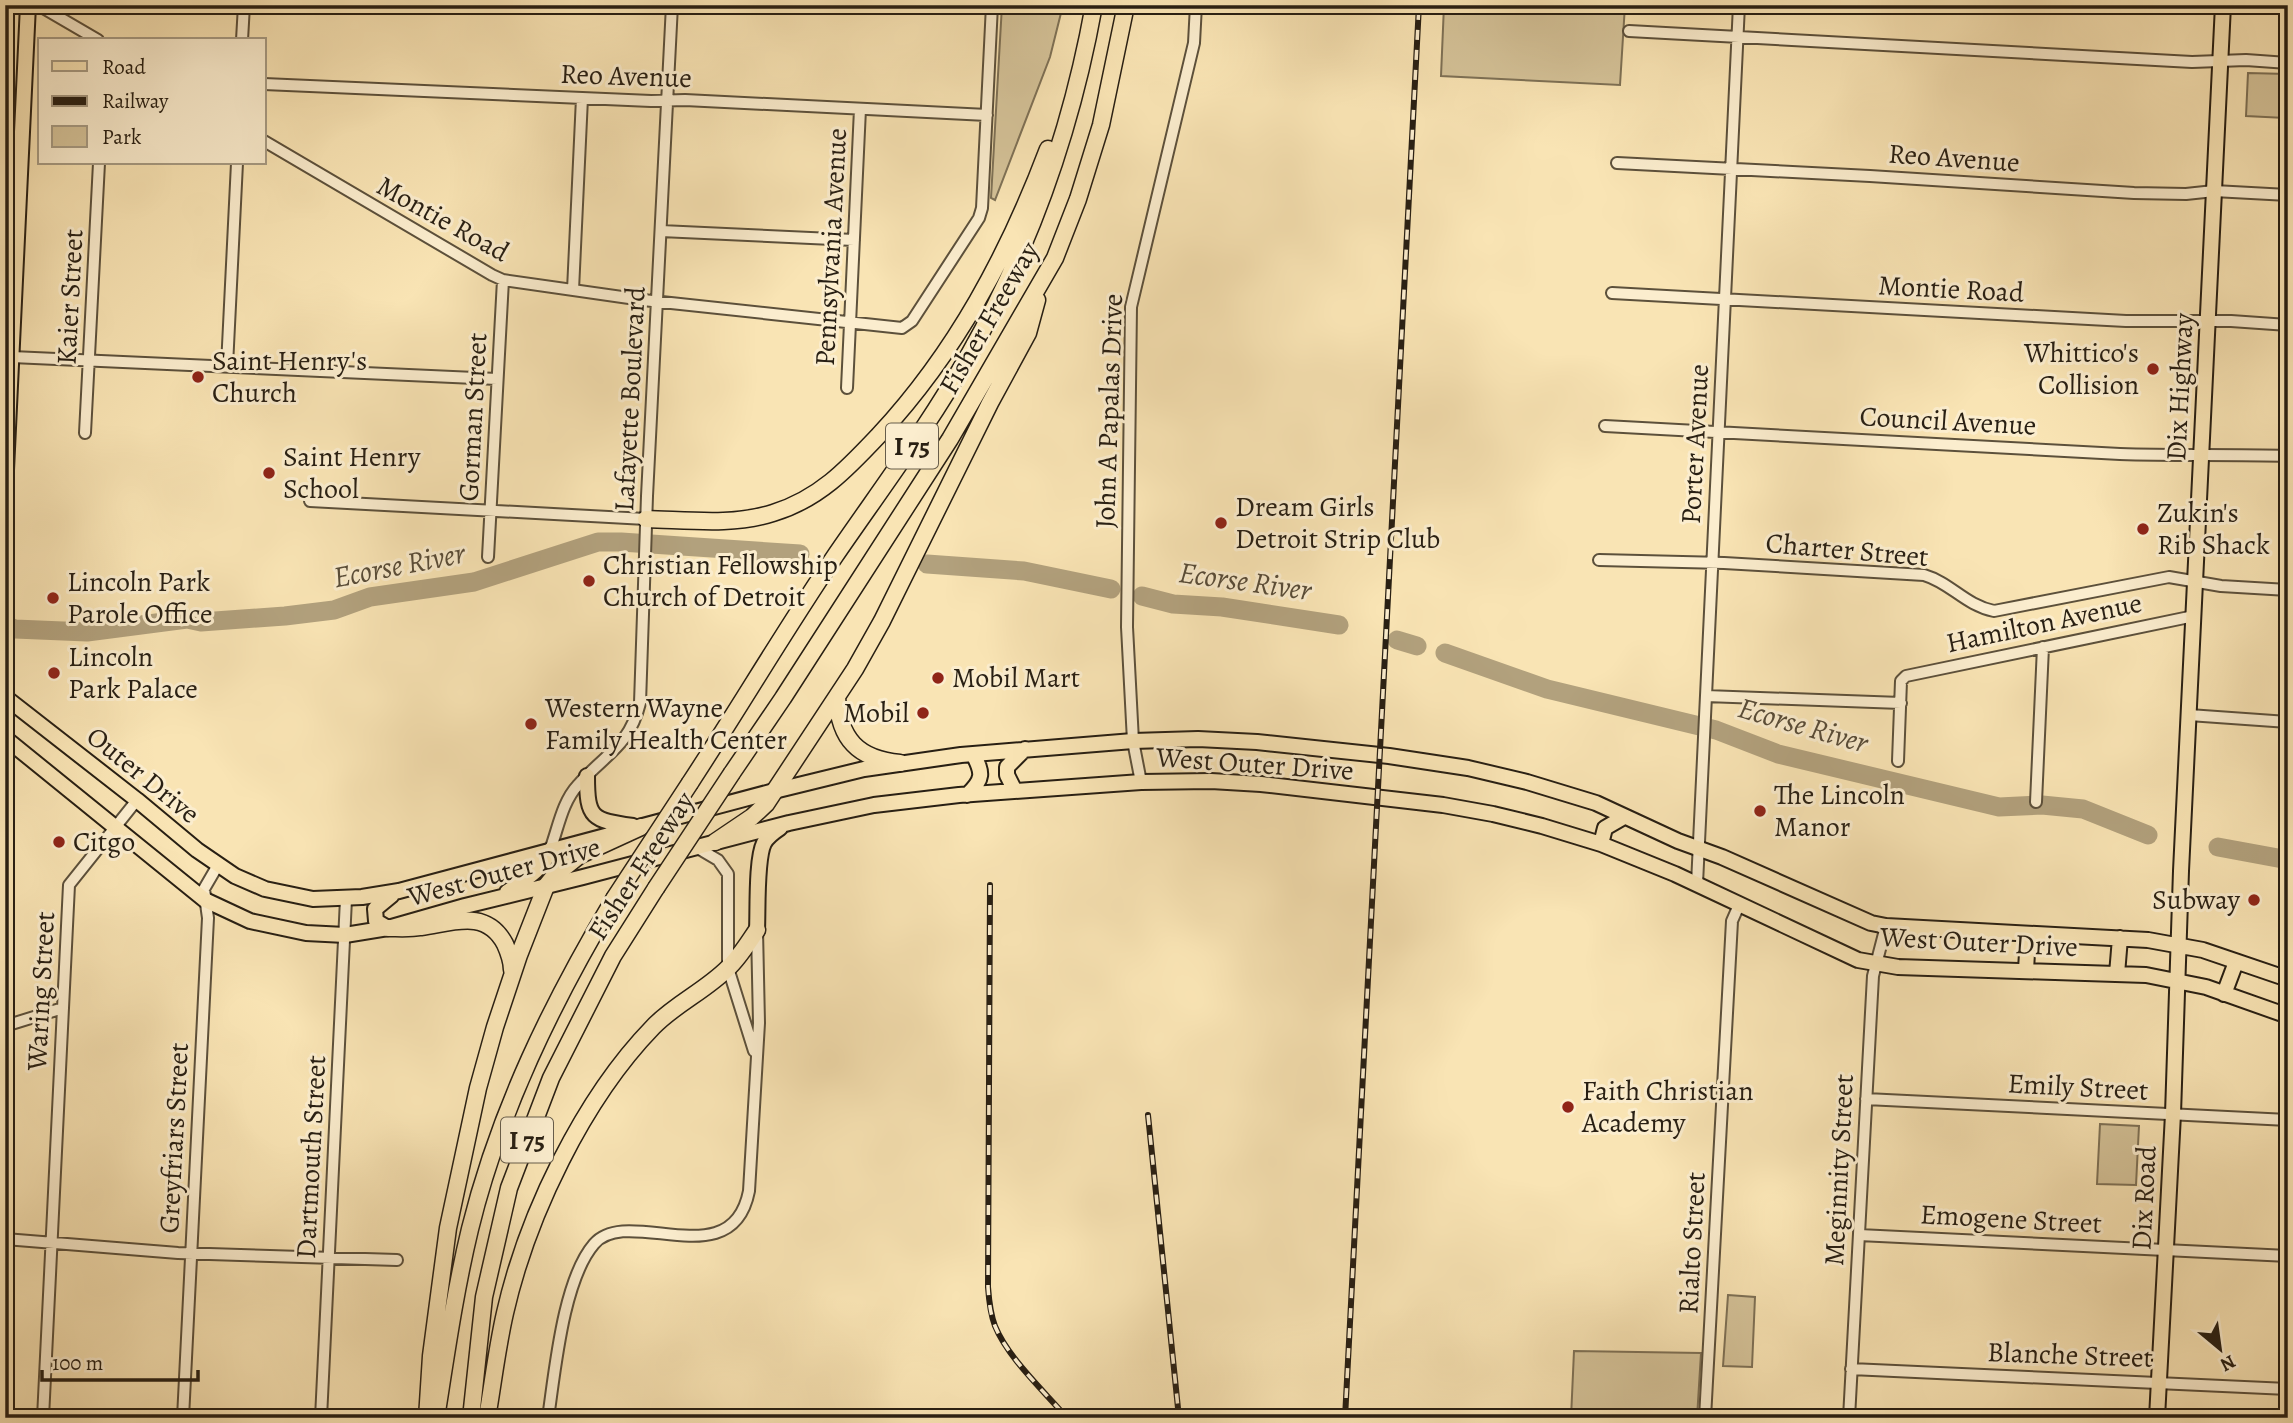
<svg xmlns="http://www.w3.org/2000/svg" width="2293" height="1423" viewBox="0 0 2293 1423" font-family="Alegreya,serif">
<rect width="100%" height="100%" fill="#f9e4b4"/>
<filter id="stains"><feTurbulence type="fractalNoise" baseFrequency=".00286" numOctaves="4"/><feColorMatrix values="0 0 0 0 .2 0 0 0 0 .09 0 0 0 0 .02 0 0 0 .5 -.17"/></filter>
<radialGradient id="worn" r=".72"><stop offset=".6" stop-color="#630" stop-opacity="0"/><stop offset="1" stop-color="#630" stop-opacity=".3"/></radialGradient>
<path fill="#d5c399" stroke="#7e7156" stroke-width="2" d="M1002,5H1063L1050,57L995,200L991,198Z
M1444,5H1625L1620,85L1441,76Z
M2248,73L2287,74L2285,118L2246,116Z
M2100,1124L2139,1126L2136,1185L2097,1184Z
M1728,1295L1755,1297L1752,1367L1723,1366Z
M1574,1351L1701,1353L1697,1418H1571Z"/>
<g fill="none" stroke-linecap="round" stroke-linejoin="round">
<path stroke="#b2a17d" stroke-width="19" d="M927,564L1024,571L1111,589
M1142,596L1173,604L1222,607L1339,625
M5,625L15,629L87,632L187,619L201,622L285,616L334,610L370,597L474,582L598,542H621L800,554
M1397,640L1417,646
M1445,653L1547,689L1716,730L1778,754L1999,807L2042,805L2083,809L2148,835
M2218,847L2288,860"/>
<defs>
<path id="minor" d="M38,5L98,40
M1629,31L2192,62L2246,60L2288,63
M242,40L244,5
M264,84L651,101L685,100L987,115
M264,141L492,275L503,280L643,300L902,328L912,321L979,218L982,208L992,5
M1617,163L1870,176L2134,193L2186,194L2214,191L2288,195
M661,231L854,240
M573,290L582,98
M1612,293L2126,321H2231L2288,325
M12,357L497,379
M227,366L237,163
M847,388L860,109
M1605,426L2120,454C2176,456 2232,454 2288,456
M85,433L99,163
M310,501L646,519
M488,557L503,280
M1599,560L1724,563L1924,575C1951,583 1965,605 1994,611L2169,577L2221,586L2288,590
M1706,696L1901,703
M2189,715L2288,722
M1898,761L1901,681L1906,676L2194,616
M1141,782L1133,741L1127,627L1131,307L1194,43L1196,5
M2036,802L2043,647
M696,847L718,860L728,874V968L754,1051
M550,850C558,829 562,802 578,785C605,754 629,747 640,703L647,496L672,5
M1697,884L1739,5
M5,1026L63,1008
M1866,1099L2288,1120
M1859,1235L2288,1256
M5,1239L178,1253L397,1260
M1851,1369L2288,1389
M43,1418L69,885L137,800
M183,1418L208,918L204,889L218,865
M321,1418L346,899
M548,1418C555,1371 563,1280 594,1244C628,1204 732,1278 749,1191L759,1023L757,930
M1705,1418L1732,921L1739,905
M1849,1418L1873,976L1886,926"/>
<path id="major" d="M5,491L28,5
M5,697L137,800L197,850L235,876L265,889L313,899L362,897L399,891L774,791L864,769L961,755L1133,741L1198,739L1257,742L1389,756L1468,768L1527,782L1596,803L1678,841L1722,857L1871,923L1886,926L2148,940L2203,950L2288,979
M5,738L205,900L250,921L306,933L345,935L388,928L465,906L583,877L789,823L874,805L959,795L1141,782L1211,781L1261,784L1443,805L1493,814L1542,826L1601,844L1675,874L1858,960L1898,967L2146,975L2206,987L2288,1016
M587,776C587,819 592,820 633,826
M1015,791L1007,775V767L1025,749
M967,795C984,779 983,773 973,754
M1601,844L1605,828L1624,817
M507,892C524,880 543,870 550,850
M388,928L376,921L375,909L392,895
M757,930C758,910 756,859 764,843C768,836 774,832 780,828
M2026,970L2028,935
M2117,974L2120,938
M2224,994L2236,962
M2157,1418L2173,1114L2181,871L2223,5"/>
<path id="highway" d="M646,519C688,520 733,526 773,513C819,499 847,469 879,435C956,352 1008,255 1048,149
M837,697C839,739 858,759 900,763
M732,773L783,698L950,439L1055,258L1078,199L1101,125L1126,5
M690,783C739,708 785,630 835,556C881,489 930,424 970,353C1031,245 1072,127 1094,5
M715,842L752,817L766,804L855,669L882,621L990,403L1028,333L1037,300
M388,928C398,928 410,929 421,927C452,923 486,908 505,944C509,953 512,961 512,970
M427,1418L431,1356L448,1228L478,1088L495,1027L519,955L546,886L555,875L580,855L641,827
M436,1418C446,1355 455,1291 470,1229C499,1111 552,1003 614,899
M471,1418L484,1297L509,1188L551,1078L613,956L656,888
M487,1418C493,1383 497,1348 505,1313C527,1216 583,1099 653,1027C675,1004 705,991 728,968C739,958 748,943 757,930"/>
</defs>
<use href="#minor" stroke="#5c503b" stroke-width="14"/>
<use href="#major" stroke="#281f13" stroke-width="18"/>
<use href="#highway" stroke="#281f13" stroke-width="19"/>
<use href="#minor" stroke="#fbedce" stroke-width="10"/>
<use href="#major" stroke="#f9e4b4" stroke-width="14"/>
<use href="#highway" stroke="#f9e4b4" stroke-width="16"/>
<defs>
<path id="rail" d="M990,885L988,1287C989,1301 990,1313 995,1326C1008,1358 1044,1391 1067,1418
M1148,1115L1179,1418
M1345,1418L1419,5"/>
</defs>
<use href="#rail" stroke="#281f13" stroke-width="6"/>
<use href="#rail" stroke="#fbedce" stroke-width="3.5" stroke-dasharray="10" stroke-linecap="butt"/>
<defs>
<path id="highway-bridge" d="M656,888L732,773
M614,899L690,783"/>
</defs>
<use href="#highway-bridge" stroke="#281f13" stroke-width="19" stroke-linecap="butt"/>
<use href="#highway-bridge" stroke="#f9e4b4" stroke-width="16"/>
</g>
<g fill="#8f2418" stroke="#fbedce" stroke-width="2.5">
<circle cx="2153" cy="369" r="7"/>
<circle cx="198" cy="377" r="7"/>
<circle cx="269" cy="473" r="7"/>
<circle cx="1221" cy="523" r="7"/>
<circle cx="2143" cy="529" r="7"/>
<circle cx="589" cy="581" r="7"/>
<circle cx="53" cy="598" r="7"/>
<circle cx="54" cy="673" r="7"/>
<circle cx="938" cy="678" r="7"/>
<circle cx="923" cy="713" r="7"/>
<circle cx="531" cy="724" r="7"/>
<circle cx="1760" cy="811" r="7"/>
<circle cx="59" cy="842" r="7"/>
<circle cx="2254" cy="900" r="7"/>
<circle cx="1568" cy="1107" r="7"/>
</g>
<g text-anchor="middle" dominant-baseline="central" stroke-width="6" stroke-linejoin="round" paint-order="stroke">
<g fill="#fbedce" stroke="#675d4b" stroke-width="2">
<rect x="886" y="423.5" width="52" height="45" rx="5"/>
<rect x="501" y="1117.5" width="52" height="45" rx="5"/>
</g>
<g font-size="26" font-weight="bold" fill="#281f13">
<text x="912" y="446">I 75</text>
<text x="527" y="1140">I 75</text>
</g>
<g font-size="28" fill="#281f13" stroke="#fbedce">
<text transform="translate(626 76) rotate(2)">Reo Avenue</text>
<text transform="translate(1954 158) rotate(4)">Reo Avenue</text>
<text transform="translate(443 219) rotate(29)">Montie Road</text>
<text transform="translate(831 247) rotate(-87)">Pennsylvania Avenue</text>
<text transform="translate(1951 289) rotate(3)">Montie Road</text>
<text transform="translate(70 297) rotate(-87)">Kaier Street</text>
<text transform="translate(989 318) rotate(-60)">Fisher Freeway</text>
<text transform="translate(2180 387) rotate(-87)">Dix Highway</text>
<text transform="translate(630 399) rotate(-87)">Lafayette Boulevard</text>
<text transform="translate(1109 411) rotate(-88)">John A Papalas Drive</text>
<text transform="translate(473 417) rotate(-87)">Gorman Street</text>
<text transform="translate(1948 421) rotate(3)">Council Avenue</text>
<text transform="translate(1695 444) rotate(-87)">Porter Avenue</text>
<text transform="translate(1847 550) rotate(5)">Charter Street</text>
<text transform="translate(2044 623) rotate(-12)">Hamilton Avenue</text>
<text transform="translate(1255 764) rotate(4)">West Outer Drive</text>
<text transform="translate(143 775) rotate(39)">Outer Drive</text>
<text transform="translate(641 866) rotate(-57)">Fisher Freeway</text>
<text transform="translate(504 872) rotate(-15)">West Outer Drive</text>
<text transform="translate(1979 942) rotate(3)">West Outer Drive</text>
<text transform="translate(41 991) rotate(-87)">Waring Street</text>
<text transform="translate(2078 1087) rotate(3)">Emily Street</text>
<text transform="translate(174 1138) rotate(-87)">Greyfriars Street</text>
<text transform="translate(311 1157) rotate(-87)">Dartmouth Street</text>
<text transform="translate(1839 1170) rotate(-87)">Meginnity Street</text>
<text transform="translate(2144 1198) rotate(-87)">Dix Road</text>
<text transform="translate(2011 1219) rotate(3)">Emogene Street</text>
<text transform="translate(1692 1243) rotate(-87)">Rialto Street</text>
<text transform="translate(2070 1355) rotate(2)">Blanche Street</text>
</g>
<g font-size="28" fill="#281f13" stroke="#fbedce" text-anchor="start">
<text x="2139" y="353" text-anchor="end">Whittico's<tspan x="2139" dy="32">Collision</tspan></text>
<text x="212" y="361">Saint Henry's<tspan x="212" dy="32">Church</tspan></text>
<text x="283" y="457">Saint Henry<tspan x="283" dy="32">School</tspan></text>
<text x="1235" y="507">Dream Girls<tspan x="1235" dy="32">Detroit Strip Club</tspan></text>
<text x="2157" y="513">Zukin's<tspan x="2157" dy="32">Rib Shack</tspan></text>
<text x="603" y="565">Christian Fellowship<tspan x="603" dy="32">Church of Detroit</tspan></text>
<text x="67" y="582">Lincoln Park<tspan x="67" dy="32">Parole Office</tspan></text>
<text x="68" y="657">Lincoln<tspan x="68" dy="32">Park Palace</tspan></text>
<text x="952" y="678">Mobil Mart</text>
<text x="545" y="708">Western Wayne<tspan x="545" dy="32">Family Health Center</tspan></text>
<text x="909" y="713" text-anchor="end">Mobil</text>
<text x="1774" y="795">The Lincoln<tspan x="1774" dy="32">Manor</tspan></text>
<text x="73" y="842">Citgo</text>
<text x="2240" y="900" text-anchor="end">Subway</text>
<text x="1582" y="1091">Faith Christian<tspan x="1582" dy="32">Academy</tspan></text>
</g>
<g font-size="30" font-style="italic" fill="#584c38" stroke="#fbedce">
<text transform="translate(399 565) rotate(-11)">Ecorse River</text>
<text transform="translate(1245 581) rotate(8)">Ecorse River</text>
<text transform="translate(1803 725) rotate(16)">Ecorse River</text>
</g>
</g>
<rect width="2293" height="1423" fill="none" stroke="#f9e4b4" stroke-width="28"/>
<rect x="7" y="7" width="2279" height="1409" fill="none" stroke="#281f13" stroke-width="3.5"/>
<rect x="14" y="14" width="2265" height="1395" fill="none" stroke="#281f13" stroke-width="2"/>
<rect x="38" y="38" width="228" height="126" fill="#fbedce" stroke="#a79b83" stroke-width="2"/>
<rect x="52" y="61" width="35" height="10" fill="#f9e4b4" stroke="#a79b83" stroke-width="2"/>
<text x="102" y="74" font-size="21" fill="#281f13">Road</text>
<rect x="52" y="96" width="35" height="10" fill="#281f13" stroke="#a79b83" stroke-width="2"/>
<text x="102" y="108" font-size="21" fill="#281f13">Railway</text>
<rect x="52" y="126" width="35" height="21" fill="#d5c399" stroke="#a79b83" stroke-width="2"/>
<text x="102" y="144" font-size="21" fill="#281f13">Park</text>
<g transform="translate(2220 1349) rotate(151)" stroke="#fbedce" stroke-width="5" paint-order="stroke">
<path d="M0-5L12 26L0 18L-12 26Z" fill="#281f13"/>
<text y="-10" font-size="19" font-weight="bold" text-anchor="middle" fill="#281f13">N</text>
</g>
<path d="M42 1370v10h156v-10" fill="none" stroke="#281f13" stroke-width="3.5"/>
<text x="52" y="1370" font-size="21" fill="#281f13" stroke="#fbedce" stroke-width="5" paint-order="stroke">100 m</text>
<rect width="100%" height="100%" filter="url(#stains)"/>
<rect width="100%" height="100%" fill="url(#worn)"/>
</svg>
